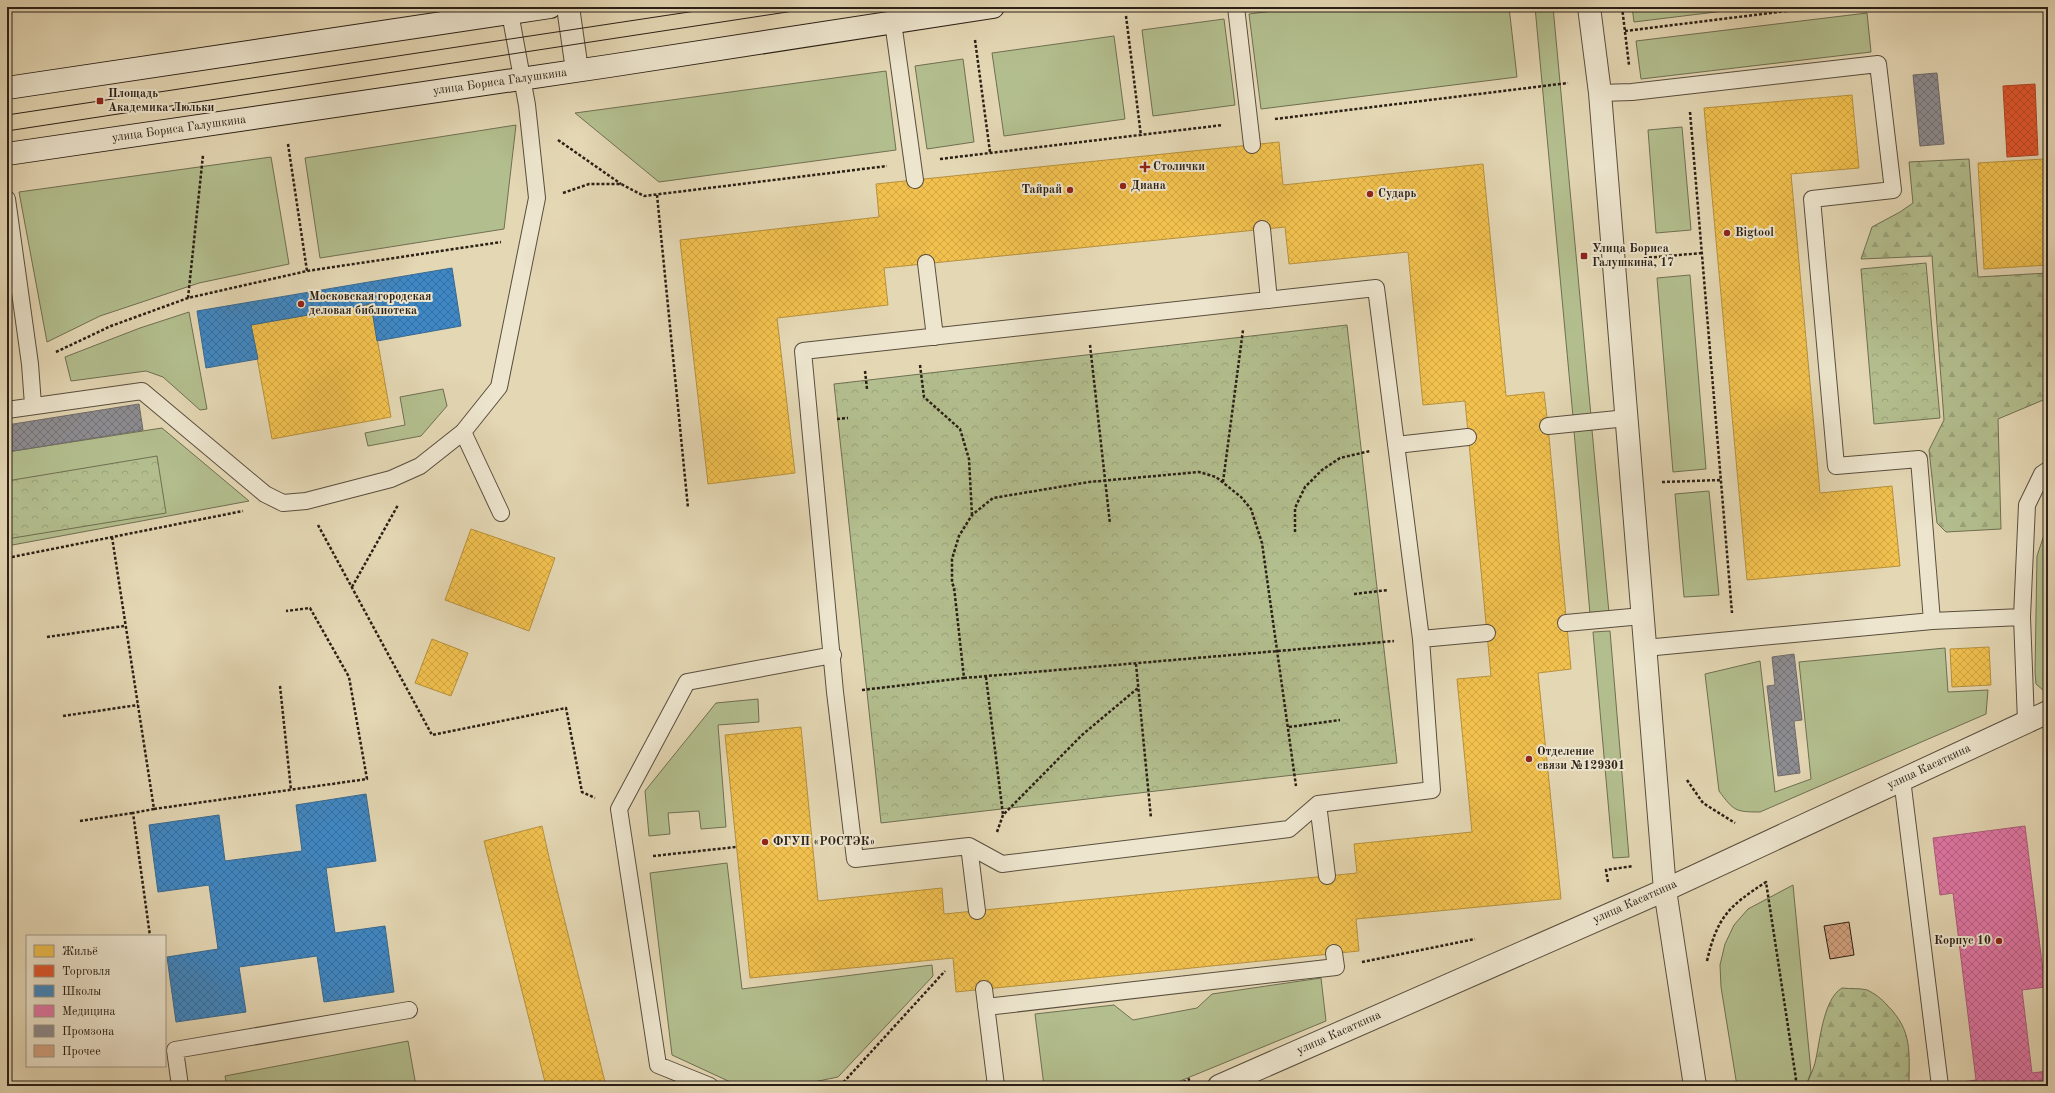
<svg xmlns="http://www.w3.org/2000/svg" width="2055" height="1093" viewBox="0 0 2055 1093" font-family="'Old Standard TT',serif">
<defs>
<pattern id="forest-firs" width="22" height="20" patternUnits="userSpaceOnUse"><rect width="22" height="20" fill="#b3be8e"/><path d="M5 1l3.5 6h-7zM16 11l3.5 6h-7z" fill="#9aa37a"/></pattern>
<pattern id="park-crowns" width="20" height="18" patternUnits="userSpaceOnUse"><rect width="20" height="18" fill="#b3be8e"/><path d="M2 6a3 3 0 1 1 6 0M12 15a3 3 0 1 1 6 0" fill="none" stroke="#9aa37a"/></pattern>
<pattern id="homes-cross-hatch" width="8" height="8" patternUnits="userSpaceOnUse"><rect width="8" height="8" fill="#f2c14e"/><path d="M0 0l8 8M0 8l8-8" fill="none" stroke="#d0a643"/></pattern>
<pattern id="shops-cross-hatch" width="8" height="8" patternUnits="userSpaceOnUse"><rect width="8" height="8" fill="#e4572e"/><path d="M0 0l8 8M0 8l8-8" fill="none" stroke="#b94826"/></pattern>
<pattern id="schools-cross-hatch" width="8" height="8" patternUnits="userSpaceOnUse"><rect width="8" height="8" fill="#3f88c5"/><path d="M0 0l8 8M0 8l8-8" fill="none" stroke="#356f9f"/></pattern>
<pattern id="health-cross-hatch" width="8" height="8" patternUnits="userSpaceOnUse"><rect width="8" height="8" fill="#e377a8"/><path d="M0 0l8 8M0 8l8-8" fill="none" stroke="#b86188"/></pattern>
<pattern id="industry-cross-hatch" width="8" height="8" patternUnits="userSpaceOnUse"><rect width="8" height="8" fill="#8d8d92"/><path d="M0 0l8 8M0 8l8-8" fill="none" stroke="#737376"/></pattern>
<pattern id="building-cross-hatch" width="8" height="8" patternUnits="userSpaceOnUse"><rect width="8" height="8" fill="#d5a482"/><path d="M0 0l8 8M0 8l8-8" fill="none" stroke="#ad8569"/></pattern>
</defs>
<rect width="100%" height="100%" fill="#e4d7b4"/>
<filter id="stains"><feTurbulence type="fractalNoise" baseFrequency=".005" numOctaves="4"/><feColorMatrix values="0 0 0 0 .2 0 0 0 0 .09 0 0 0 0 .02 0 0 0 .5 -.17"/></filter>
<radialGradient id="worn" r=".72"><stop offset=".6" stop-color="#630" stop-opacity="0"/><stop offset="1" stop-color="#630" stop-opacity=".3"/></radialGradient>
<path fill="#b3be8e" stroke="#6f6f52" d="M1305,7H1509L1517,77L1261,109L1249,14Z
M1535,7H1553L1591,416L1573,417Z
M1632,7H1757L1634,22Z
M1867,13L1871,52L1641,79L1636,41Z
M1224,19L1235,105L1153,116L1142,30Z
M1114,36L1125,119L1004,136L992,53Z
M963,59L974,142L927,149L915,66Z
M886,71L896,150L659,182L575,113Z
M516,125L504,229L320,258L305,158Z
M1682,127L1691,230L1656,233L1648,130Z
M271,157L289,264L199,283L100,316L47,342L19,192Z
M1690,275L1706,469L1673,472L1657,278Z
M189,312L207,409L200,410L163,377L146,371L71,381L65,357L140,328Z
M443,389L447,406L421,436L368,446L365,433L405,425L400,397Z
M162,428L249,501L7,546V452Z
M1592,430L1609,613L1590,614L1574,431Z
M1709,491L1719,595L1684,597L1675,494Z
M2048,523V690H2043L2036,684L2035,672L2037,556Z
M1610,631L1629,857L1613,858L1593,632Z
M1945,648L1948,692L1988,690L1986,714L1760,812C1735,812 1734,811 1719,791L1705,674L1760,661L1775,792L1811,779L1799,662Z
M758,699L759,722L718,725L726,827L701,829L699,811L668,813L670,834L649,836L645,791L716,703Z
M727,863L742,989L932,965L933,976L838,1077L794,1086H739L672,1055L650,873Z
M1793,885L1811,1072L1806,1086H1737L1721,987L1720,965L1725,944L1734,925L1748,909Z
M1321,978L1326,1021L1168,1086H1044L1035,1014L1114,1005L1133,1020L1197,1008L1212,994Z
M408,1041L416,1086H227L225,1076Z"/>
<path fill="url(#forest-firs)" stroke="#6f6f52" d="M1969,159L1978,277L2048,273V398L1998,419L2001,529L1946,532L1937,523L1929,450L1944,420L1932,256L1861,259L1872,227L1900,212L1913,203L1909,162Z
M1842,988C1850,989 1860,988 1867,990C1874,993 1882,999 1887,1005C1913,1031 1909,1052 1909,1086H1806C1809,1078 1813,1071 1815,1063C1820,1042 1823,999 1842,988Z"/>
<path fill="url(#park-crowns)" stroke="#6f6f52" d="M1926,263L1940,418L1874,424L1861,269Z
M1347,325L1397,763L881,823L834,384Z
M157,456L166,513L7,539V481Z"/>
<path fill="url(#homes-cross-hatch)" stroke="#b6913d" d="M1852,95L1859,168L1791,174L1820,493L1892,486L1900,566L1747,580L1704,108Z
M1279,142L1283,185L1483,164L1506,396L1544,392L1548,426L1571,669L1538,673L1561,899L1356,919L1359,951L956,992L953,958L750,978L725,735L801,727L818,901L942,888L944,914L1357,873L1354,844L1472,832L1457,679L1491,676L1465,401L1423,405L1408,252L1289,264L1285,227L884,268L888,305L777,318L795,473L708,484L680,240L879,217L876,184Z
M2044,159L2048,265L1984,269L1978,163Z
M371,304L391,417L272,439L251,325Z
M471,529L555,558L529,631L445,600Z
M432,639L468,653L451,696L415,683Z
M1989,647L1991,685L1952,687L1950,649Z
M542,826L551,866L606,1086H546L484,841Z"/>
<path fill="url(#shops-cross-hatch)" stroke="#ac4627" d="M2035,84L2038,155L2007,157L2003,86Z"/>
<path fill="url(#schools-cross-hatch)" stroke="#396990" d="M452,268L461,326L377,341L371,304L251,325L258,359L206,368L197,311Z
M366,794L376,861L326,868L335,933L385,926L394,992L324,1002L317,956L239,967L246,1012L176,1022L167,957L218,949L209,885L158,892L149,825L219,815L225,861L302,851L296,805Z"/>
<path fill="url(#health-cross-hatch)" stroke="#ac5d7c" d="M2025,826L2045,987L2022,990L2032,1073L2048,1071V1086H1963L1962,1082L1976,1080L1953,893L1940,895L1933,838Z"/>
<path fill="url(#industry-cross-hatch)" stroke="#706c6d" d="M1937,73L1944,144L1920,146L1913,75Z
M139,404L143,430L7,452V425Z
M1794,654L1802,720L1794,721L1800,773L1778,776L1767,686L1775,685L1772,657Z"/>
<path fill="url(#building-cross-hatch)" stroke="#2b2016" d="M1849,922L1854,955L1830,959L1824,926Z"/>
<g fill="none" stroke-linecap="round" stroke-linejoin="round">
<defs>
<path id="lane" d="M1236,7L1252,145
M893,22L915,180
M1600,93L1632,92L1878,64L1893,190L1812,199L1836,466L1919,459L1932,621
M7,199L30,364L33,405
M1262,229L1269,300
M926,263L935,337
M1376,288L1421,639L1432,790L1318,804L1289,829L1002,864L969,846L855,859L835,692L803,351Z
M7,410L142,391L265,494L283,503L306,501L391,479L420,466L463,432L499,387L537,198L527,105L510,13
M1548,426L1627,418
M463,432L501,513
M1396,445L1468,437
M1566,623L1642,616
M1421,639L1487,633
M1645,648L1932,621L2022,617
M2026,722L2022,617L2027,505L2042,474L2048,470
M1902,779L1940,1086
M1318,804L1327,876
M969,846L977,911
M984,989L996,1086
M986,1007L1336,967L1334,953
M180,1086L175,1050L409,1010
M710,1086L658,1065L619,809L687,682L833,655"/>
<path id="street" d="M568,7L577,70
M1589,7L1600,93L1665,890L1695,1086
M1219,1086L1665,890L2048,712"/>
<path id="secondary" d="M7,88L550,7
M7,154L609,66L993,7"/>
</defs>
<use href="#lane" stroke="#594e3e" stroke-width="18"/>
<use href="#street" stroke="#594e3e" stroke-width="24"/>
<use href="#secondary" stroke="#2b2016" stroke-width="24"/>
<path stroke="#2b2016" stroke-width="2.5" stroke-dasharray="3 2" stroke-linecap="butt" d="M1622,7L1629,65
M1126,16L1141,136
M1625,31L1819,7
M975,40L990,152
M1690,112L1732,613
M1275,119L1568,83
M558,140L621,184
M288,144L307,271
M940,159L1223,125
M563,193L589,184H621L644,196L887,166
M657,195L688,508
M1644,258L1702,253
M188,298L203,155
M1090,345L1110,524
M56,352L111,326L188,298L307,271L501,242
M920,365L924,397L960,429L969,459L972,515
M865,371L867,389
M837,419L848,418
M1223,482L1243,330
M1662,482L1721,480
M318,525L432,735L566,708L582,792L595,798
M1295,532V508L1305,487L1322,470L1340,458L1370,451
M112,537L154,809L133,813L150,936
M7,558L243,511
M352,587L398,505
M1354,594L1388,590
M47,637L124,626
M1136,664L1151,818
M986,677L1003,815
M964,678L1394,641
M280,686L291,790
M862,690L964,678L954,587L952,583V559L959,536L972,515L993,498L1089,482L1199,472L1216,477L1241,497L1251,509L1262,543L1296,786
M63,716L138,705
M1289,727L1340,720
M1687,780L1703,803L1735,823
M154,809L367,779L349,677L310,608L286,611
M80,821L133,813
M997,832L1003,815L1082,735L1138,688
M653,856L736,847
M1608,882L1606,870L1633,866
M1707,961C1717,917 1729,906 1766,882L1796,1079L1793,1086
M1362,962L1475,939
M840,1086L945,971
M1174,1086L1190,1079"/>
<use href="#lane" stroke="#ede5ce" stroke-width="16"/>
<use href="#street" stroke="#ede5ce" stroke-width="22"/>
<use href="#secondary" stroke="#ede5ce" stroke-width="22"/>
<path stroke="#2b2016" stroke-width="1" d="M7,115L722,7
M7,131L820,7"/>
</g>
<g fill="#8f2418" stroke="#ede5ce" stroke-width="1.5">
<rect x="96" y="97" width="8" height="8" rx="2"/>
<path d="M1143 161h4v4h4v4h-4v4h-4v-4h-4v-4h4z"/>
<circle cx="1123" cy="186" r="4"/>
<circle cx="1070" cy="190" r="4"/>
<circle cx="1370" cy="194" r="4"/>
<circle cx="1727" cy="233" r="4"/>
<rect x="1580" y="252" width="8" height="8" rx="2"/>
<circle cx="301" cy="304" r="4"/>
<circle cx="1529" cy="759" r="4"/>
<circle cx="765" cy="842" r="4"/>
<circle cx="1999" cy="941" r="4"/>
</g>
<g text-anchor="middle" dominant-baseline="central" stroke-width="4" stroke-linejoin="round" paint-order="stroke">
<g font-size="12" fill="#2b2016" stroke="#ede5ce">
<text transform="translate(500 82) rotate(-8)">улица Бориса Галушкина</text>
<text transform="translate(179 129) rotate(-8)">улица Бориса Галушкина</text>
<text transform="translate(1929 767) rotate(-25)">улица Касаткина</text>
<text transform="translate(1635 902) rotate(-24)">улица Касаткина</text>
<text transform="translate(1339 1033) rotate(-24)">улица Касаткина</text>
</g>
<g font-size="12" font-weight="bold" fill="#2b2016" stroke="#ede5ce" text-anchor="start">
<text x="108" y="94">Площадь<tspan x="108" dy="14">Академика Люльки</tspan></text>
<text x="1153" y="167">Столички</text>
<text x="1131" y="186">Диана</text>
<text x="1062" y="190" text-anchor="end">Тайрай</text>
<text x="1378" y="194">Сударь</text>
<text x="1735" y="233">Bigtool</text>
<text x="1592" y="249">Улица Бориса<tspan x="1592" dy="14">Галушкина, 17</tspan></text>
<text x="309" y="297">Московская городская<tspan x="309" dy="14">деловая библиотека</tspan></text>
<text x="1537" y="752">Отделение<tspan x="1537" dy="14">связи №129301</tspan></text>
<text x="773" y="842">ФГУП «РОСТЭК»</text>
<text x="1991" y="941" text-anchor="end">Корпус 10</text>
</g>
</g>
<rect width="2055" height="1093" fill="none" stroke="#e4d7b4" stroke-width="24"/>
<rect x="8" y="8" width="2039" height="1077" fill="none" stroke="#2b2016" stroke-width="2"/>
<rect x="12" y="12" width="2031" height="1069" fill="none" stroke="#2b2016"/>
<rect x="26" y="935" width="140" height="132" fill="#ede5ce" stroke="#9f9684"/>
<rect x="34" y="945" width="20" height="12" fill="#f2c14e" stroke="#9f9684"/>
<text x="62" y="955" font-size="12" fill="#2b2016">Жильё</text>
<rect x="34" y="965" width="20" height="12" fill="#e4572e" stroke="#9f9684"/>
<text x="62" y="975" font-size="12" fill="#2b2016">Торговля</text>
<rect x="34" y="985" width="20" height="12" fill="#3f88c5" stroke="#9f9684"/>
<text x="62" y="995" font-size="12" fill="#2b2016">Школы</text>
<rect x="34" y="1005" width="20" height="12" fill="#e377a8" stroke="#9f9684"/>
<text x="62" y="1015" font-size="12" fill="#2b2016">Медицина</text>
<rect x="34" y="1025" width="20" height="12" fill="#8d8d92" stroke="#9f9684"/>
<text x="62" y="1035" font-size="12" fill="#2b2016">Промзона</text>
<rect x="34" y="1045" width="20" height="12" fill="#d5a482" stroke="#9f9684"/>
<text x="62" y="1055" font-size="12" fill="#2b2016">Прочее</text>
<rect width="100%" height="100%" filter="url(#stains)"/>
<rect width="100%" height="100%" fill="url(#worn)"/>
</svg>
